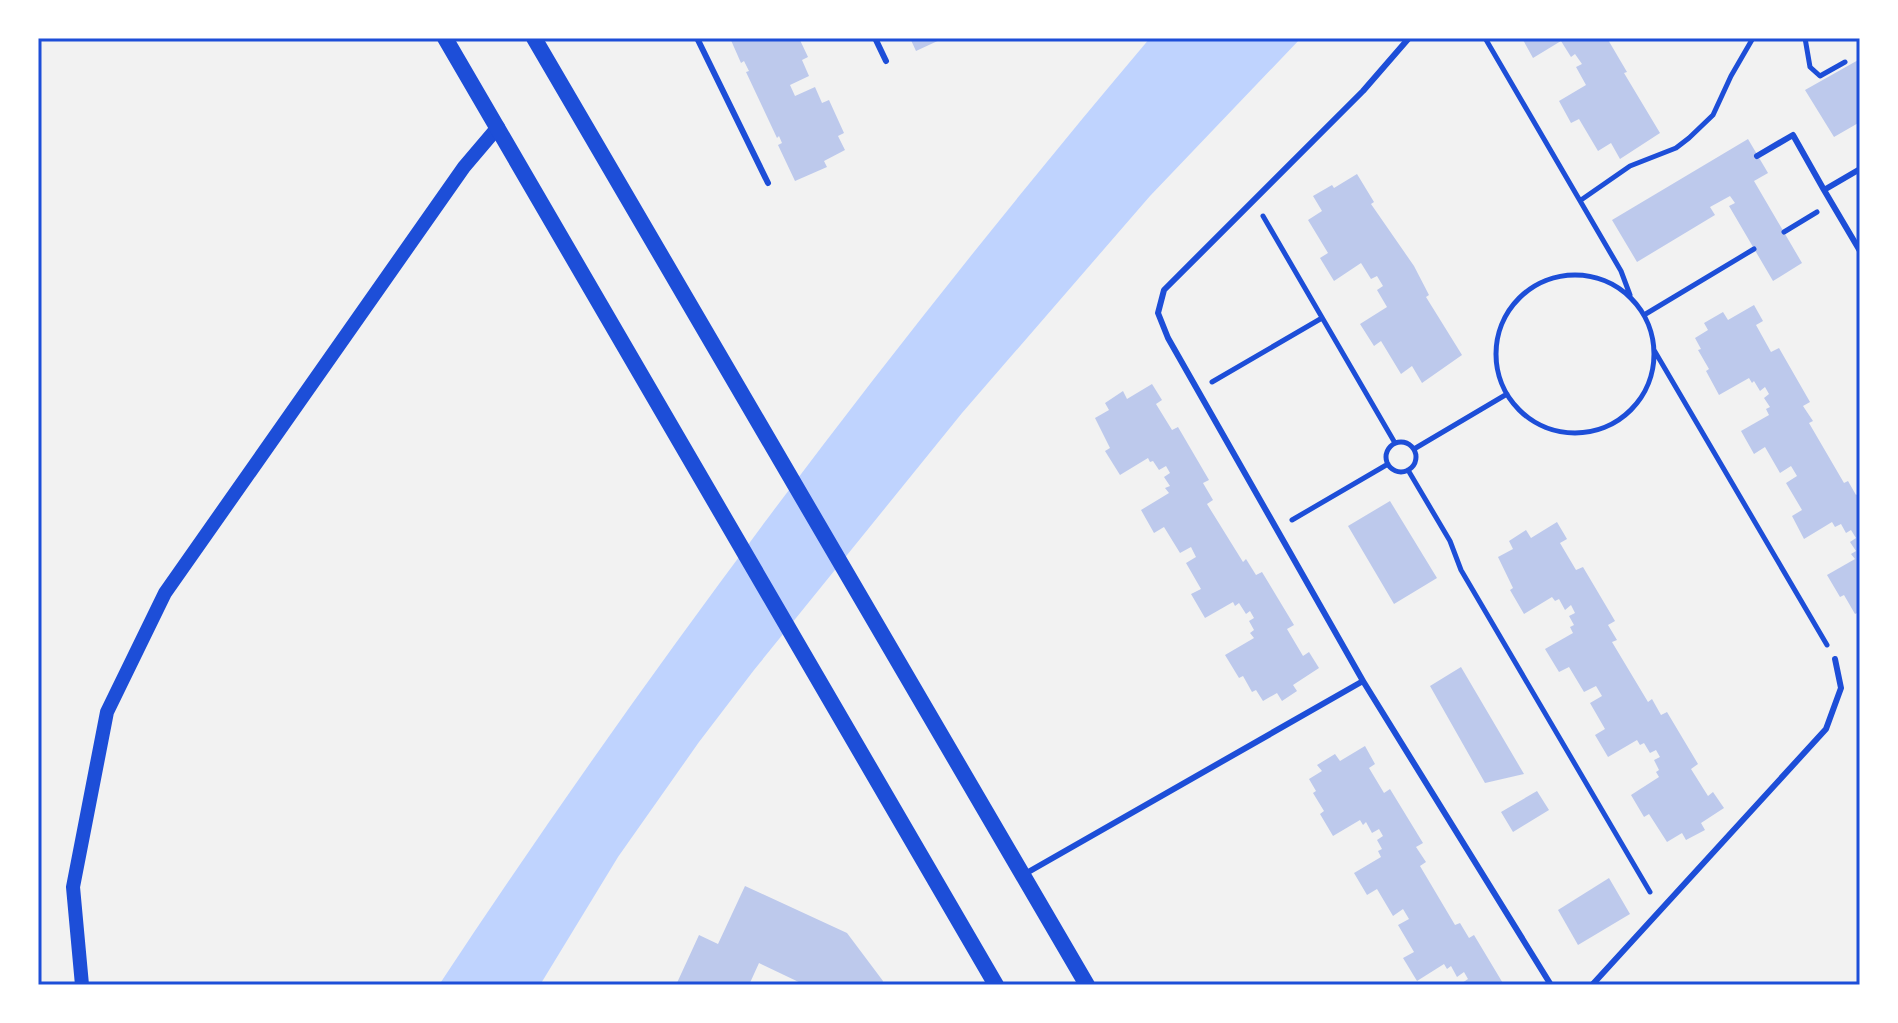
<svg xmlns="http://www.w3.org/2000/svg" width="1898" height="1023" viewBox="0 0 1898 1023" font-family="'Noto Serif',serif">
<rect width="100%" height="100%" fill="#f2f2f2"/>
<path fill="#bfd3fe" d="M1150,38H1301L1150,196L962,413L754,670L699,742L618,857L540,985H439C657,655 895,340 1150,38Z"/>
<path fill="#bdc9ec" d="M730,38H799L808,57L802,60L809,76L790,85L795,96L815,87L822,103L829,100L844,133L838,136L845,150L824,161L827,167L795,181L778,145L782,143L779,136L777,138L746,72L749,71L744,61L741,63Z
M910,38H944L916,51Z
M1522,38H1607L1627,72L1624,73L1660,133L1620,159L1611,143L1598,151L1579,119L1571,123L1559,101L1586,85L1576,67L1582,64L1575,54L1571,57L1561,41L1533,58Z
M1860,59V122L1834,137L1805,90Z
M1748,139L1768,173L1754,181L1802,263L1773,281L1729,206L1735,203L1730,196L1710,207L1715,215L1637,262L1612,220Z
M1357,174L1374,202L1371,204L1414,266L1429,295L1426,297L1462,355L1422,383L1412,366L1401,374L1381,341L1374,346L1360,324L1387,307L1377,290L1383,286L1377,276L1371,279L1361,263L1334,281L1320,258L1328,253L1308,220L1322,211L1313,196L1332,185L1334,188Z
M1754,305L1763,321L1756,325L1771,352L1779,348L1810,402L1803,406L1813,421L1809,423L1844,483L1848,481L1856,495L1860,493V618L1857,613L1855,614L1844,595L1840,597L1827,575L1855,559L1851,554L1856,551L1850,542L1856,538L1851,530L1846,533L1841,524L1835,527L1832,522L1804,539L1792,516L1802,510L1786,483L1797,476L1791,466L1780,473L1765,447L1754,454L1741,431L1769,415L1766,409L1770,407L1764,398L1769,394L1765,387L1760,391L1754,381L1752,383L1749,378L1719,395L1706,371L1709,369L1698,350L1701,349L1695,338L1708,330L1704,323L1723,312L1728,320Z
M1152,384L1162,400L1156,404L1172,430L1178,427L1209,480L1203,483L1213,500L1207,504L1243,562L1246,559L1256,575L1262,572L1294,625L1287,629L1303,656L1309,652L1319,668L1293,685L1297,691L1282,701L1277,693L1263,701L1256,690L1252,692L1243,676L1239,678L1225,655L1254,638L1250,633L1254,630L1249,621L1254,618L1250,611L1246,614L1239,603L1235,606L1233,602L1205,618L1191,594L1201,589L1186,563L1196,557L1191,547L1180,553L1164,527L1154,533L1141,510L1169,493L1165,488L1170,486L1164,477L1170,473L1166,466L1159,470L1153,461L1150,462L1148,458L1120,475L1105,451L1110,448L1095,418L1109,410L1105,403L1123,391L1127,399Z
M1390,501L1437,578L1394,604L1348,526Z
M1557,522L1567,539L1560,543L1576,570L1583,567L1615,621L1608,625L1617,640L1612,642L1648,702L1652,699L1661,715L1667,712L1698,764L1691,769L1708,796L1713,792L1724,808L1701,823L1705,830L1686,840L1682,833L1667,842L1649,814L1644,817L1631,795L1659,777L1656,772L1659,770L1654,760L1660,757L1656,750L1650,753L1644,743L1640,745L1637,740L1608,757L1595,735L1605,729L1590,703L1602,696L1596,686L1584,692L1569,667L1559,672L1545,649L1573,633L1570,627L1574,625L1569,616L1575,613L1571,605L1565,610L1559,599L1555,601L1552,597L1524,614L1510,590L1513,588L1498,557L1513,549L1509,541L1526,530L1531,538Z
M1461,667L1524,774L1485,783L1430,686Z
M1365,746L1375,764L1369,768L1384,793L1390,789L1423,843L1416,847L1426,862L1420,866L1455,925L1460,923L1469,938L1474,935L1504,985H1459L1468,979L1464,972L1457,977L1451,966L1447,969L1444,964L1417,981L1403,958L1414,952L1398,925L1409,919L1403,909L1393,916L1377,889L1367,895L1354,873L1381,857L1378,851L1382,849L1377,840L1383,836L1379,829L1372,833L1366,822L1363,825L1360,820L1333,836L1320,814L1324,811L1313,793L1316,791L1309,779L1322,771L1317,765L1335,754L1340,761Z
M1537,791L1549,810L1513,832L1501,812Z
M1609,878L1630,914L1578,945L1558,910Z
M745,886L847,933L883,981L881,985H805L759,963L749,985H676L699,935L718,944Z"/>
<g fill="none" stroke-linecap="round" stroke-linejoin="round">
<path stroke="#1d4ed8" stroke-width="5" d="M1485,38L1621,271L1630,295
M1805,38L1810,67L1820,76L1845,62
M1581,200L1630,166L1676,148L1689,138L1713,115L1731,76L1753,38
M1263,216L1395,443
M1784,232L1817,212
M1496 354a79 79 0 1 1 158 0a79 79 0 1 1-158 0Z
M1644,315L1754,249
M1654,350L1827,645
M1212,382L1322,318
M1386 457a15 15 0 1 1 30 0a15 15 0 1 1-30 0Z
M1414,449L1507,394
M1408,470L1450,541L1461,570L1650,892
M1292,520L1388,464"/>
<path stroke="#1d4ed8" stroke-width="6" d="M697,38L768,183
M875,38L886,61
M1757,156L1793,135L1824,190L1860,169
M1824,190L1860,251
M1363,681L1551,985
M1023,875L1363,681L1168,338L1158,313L1164,290L1363,91L1409,38
M1592,985L1826,729L1841,688L1835,659"/>
<path stroke="#1d4ed8" stroke-width="14" d="M82,985L73,887L107,712L165,593L464,167L498,127"/>
<path stroke="#1d4ed8" stroke-width="16" d="M445,38L996,985
M534,38L1087,985"/>
</g>
<rect width="1898" height="1023" fill="none" stroke="#ffffff" stroke-width="80"/>
<rect x="40" y="40" width="1818" height="943" fill="none" stroke="#1d4ed8" stroke-width="3"/>
</svg>
